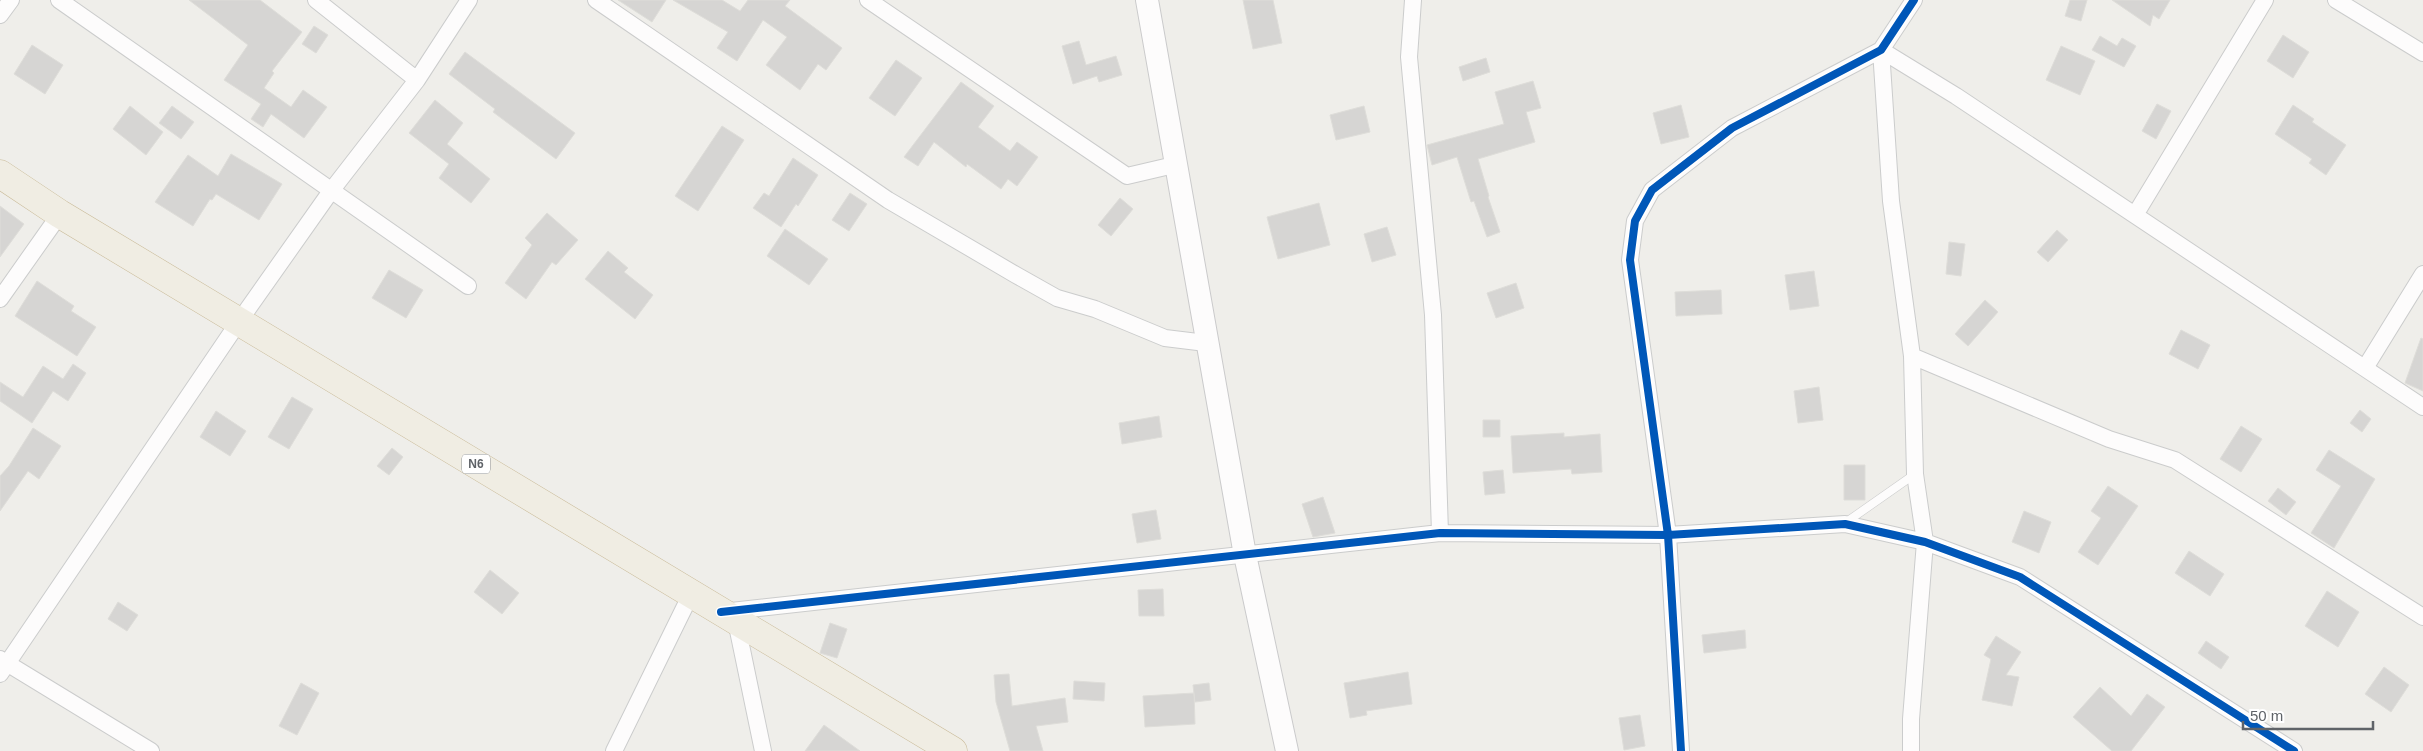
<svg xmlns="http://www.w3.org/2000/svg" width="2423" height="751" viewBox="0 0 2423 751" font-family="Arial,sans-serif">
<rect width="100%" height="100%" fill="#efeeea"/>
<path fill="#d6d5d3" stroke="#deddd9" d="M189,0H260L302,32L272,71L274,73L264,88L291,107L303,90L327,107L304,138L271,114L263,127L251,119L261,104L224,80L248,45Z
M618,0H666L652,22Z
M673,0H722L740,11L748,0H790L785,6L842,48L826,70L818,64L800,90L766,65L787,37L763,20L737,61L717,48L728,32Z
M1243,0H1273L1282,43L1253,49Z
M2070,0H2087L2081,21L2065,16Z
M2112,0H2170L2159,19L2153,15L2150,26Z
M314,26L328,35L316,53L302,44Z
M2283,35L2309,52L2293,78L2267,61Z
M2100,36L2117,46L2122,38L2136,46L2124,67L2092,50Z
M1079,41L1086,65L1116,56L1122,75L1099,82L1097,76L1073,84L1062,46Z
M32,45L63,65L45,94L14,74Z
M2061,46L2095,61L2080,95L2046,80Z
M465,52L575,133L556,159L493,112L495,109L449,74Z
M1486,58L1490,72L1463,81L1459,67Z
M896,60L922,78L895,116L869,98Z
M1533,81L1541,108L1526,112L1535,142L1478,159L1489,196L1488,197L1500,232L1487,237L1474,201L1471,202L1457,157L1432,165L1427,145L1504,124L1495,92Z
M961,82L994,106L978,127L1010,151L1017,142L1038,157L1017,186L1008,179L1001,189L967,164L966,167L934,142L918,166L904,157Z
M435,100L463,123L447,144L490,179L471,203L439,178L449,164L409,133Z
M2157,104L2171,111L2156,139L2142,131Z
M1681,105L1689,137L1661,144L1653,113Z
M2293,105L2314,119L2312,122L2346,145L2326,175L2309,163L2312,159L2275,134Z
M130,106L163,132L146,155L113,129Z
M172,106L194,122L181,139L159,123Z
M1364,106L1370,132L1336,140L1330,115Z
M722,126L744,140L698,211L675,196Z
M231,154L282,184L259,220L216,194L212,200L210,199L193,226L155,202L188,155L218,176Z
M793,158L818,175L798,206L796,204L781,227L753,208L764,193L769,196Z
M850,193L867,204L849,231L832,220Z
M1120,198L1133,209L1111,236L1098,225Z
M1319,203L1330,245L1278,259L1267,217Z
M0,206L24,224L0,257Z
M547,213L578,240L556,265L552,262L526,299L505,283L532,245L525,238Z
M1387,227L1396,255L1372,262L1364,234Z
M785,229L828,259L809,285L767,256Z
M2057,230L2068,240L2048,262L2037,252Z
M1949,242L1965,244L1961,276L1946,274Z
M608,251L628,268L624,272L653,295L635,319L585,279Z
M389,270L423,290L406,318L372,298Z
M1814,271L1819,306L1790,310L1785,275Z
M37,281L74,306L71,311L96,327L77,356L15,316Z
M1516,283L1524,308L1496,318L1487,293Z
M1721,290L1722,314L1676,316L1675,292Z
M1985,300L1998,312L1968,346L1955,334Z
M2181,330L2210,345L2198,369L2169,354Z
M2421,338L2423,339V391L2405,383Z
M73,364L86,373L68,401L53,391L32,423L0,401V382L23,397L43,366L63,379Z
M1819,387L1823,420L1798,423L1794,391Z
M292,397L313,409L289,449L268,437Z
M2360,410L2371,419L2362,432L2350,423Z
M216,411L246,431L230,456L200,437Z
M1159,416L1162,437L1122,444L1119,423Z
M1483,420H1500V437H1483Z
M2241,426L2262,439L2241,472L2220,459Z
M33,428L61,446L39,479L28,471L0,511V476L9,466Z
M1564,433V437L1600,434L1602,472L1572,474L1571,469L1513,473L1511,436Z
M392,448L403,457L389,475L377,466Z
M2329,450L2375,479L2334,548L2311,533L2341,486L2316,470Z
M1844,465H1865V500H1844Z
M1503,470L1505,493L1485,495L1483,472Z
M2108,486L2138,506L2098,565L2078,552L2101,518L2091,511Z
M2278,488L2296,502L2286,515L2268,501Z
M1323,497L1335,533L1313,537L1302,504Z
M1156,510L1161,539L1137,543L1132,514Z
M2024,511L2051,522L2039,553L2012,542Z
M2189,551L2224,574L2210,596L2175,573Z
M490,570L519,593L502,614L474,592Z
M1163,589L1164,616H1139L1138,590Z
M2327,591L2359,612L2338,647L2305,626Z
M118,602L138,615L127,631L108,619Z
M830,623L847,629L837,658L820,653Z
M1745,630L1746,648L1704,653L1702,635Z
M1996,636L2021,652L2006,675L2019,677L2012,706L1982,700L1991,659L1984,655Z
M2206,641L2229,657L2221,669L2198,653Z
M2384,667L2409,685L2391,712L2365,694Z
M1408,672L1412,704L1366,711L1367,715L1350,718L1344,683Z
M1009,674L1012,706L1065,698L1068,722L1036,726L1043,751H1010L996,702L994,675Z
M1074,681L1105,683L1104,701L1073,699Z
M301,683L319,693L297,735L279,726Z
M1209,683L1211,700L1195,702L1193,685Z
M2100,687L2131,716L2147,694L2165,707L2131,751H2112L2073,717Z
M1194,693L1195,724L1145,727L1143,696Z
M1640,715L1645,746L1624,750L1619,718Z
M824,725L860,751H805Z"/>
<g fill="none" stroke-linecap="round" stroke-linejoin="round">
<defs>
<path id="lane" d="M1845,523L1915,474"/>
<path id="street" d="M59,0L468,286
M316,0L417,80
M596,0L888,200L1016,275L1057,298L1095,309L1165,338L1206,343
M868,0L1127,176L1174,165
M1413,0L1409,57L1433,315L1440,533
M2336,0L2423,53
M0,15L11,0
M1881,50L1891,201L1912,356L1915,474L1925,542L1911,719V751
M1881,50L1956,96L2423,407
M2135,215L2265,0
M0,299L60,214
M1912,356L2109,439L2175,460L2423,617
M2365,368L2423,274
M722,612L1440,533L1668,535L1845,524L1925,542L2020,577L2294,751
M736,621L763,751
M0,659L151,751
M0,674L240,320L331,191L417,80L469,0
M614,751L691,594
M1681,751L1668,535L1630,260L1635,221L1652,190L1732,128L1881,50L1914,0"/>
<path id="secondary" d="M1147,0L1245,555L1287,751"/>
<path id="highway" d="M0,174L60,214L953,751"/>
</defs>
<use href="#lane" stroke="#cbcccc" stroke-width="9"/>
<use href="#street" stroke="#cbcccc" stroke-width="18"/>
<use href="#secondary" stroke="#cacacb" stroke-width="24"/>
<use href="#highway" stroke="#c8b996" stroke-width="29"/>
<use href="#lane" stroke="#fdfcfc" stroke-width="8"/>
<use href="#street" stroke="#fdfcfc" stroke-width="16"/>
<use href="#secondary" stroke="#fdfcfc" stroke-width="22"/>
<use href="#highway" stroke="#f0ede3" stroke-width="28"/>
<defs>
<path id="cycleway" d="M721,612L1440,533L1668,535L1845,524L1925,542L2020,577L2294,751
M1681,751L1668,535L1630,260L1635,221L1652,190L1732,128L1881,50L1914,0"/>
</defs>
<use href="#cycleway" stroke="#fff" stroke-width="11"/>
<use href="#cycleway" stroke="#0057b8" stroke-width="8"/>
</g>
<g text-anchor="middle" dominant-baseline="central" stroke-width="5" stroke-linejoin="round" paint-order="stroke">
<rect fill="#fff" stroke="#8f9295" stroke-width="1" x="462" y="454.5" width="28" height="19" rx="4"/>
<g font-size="12" font-weight="bold" fill="#5f6368">
<text x="476" y="464">N6</text>
</g>
</g>
<path d="M2243 721v8h130v-8" fill="none" stroke="#5f6368" stroke-width="2.5"/>
<text x="2250" y="721" font-size="15" fill="#5f6368" stroke="#ffffff" stroke-width="4" paint-order="stroke">50 m</text>
</svg>
